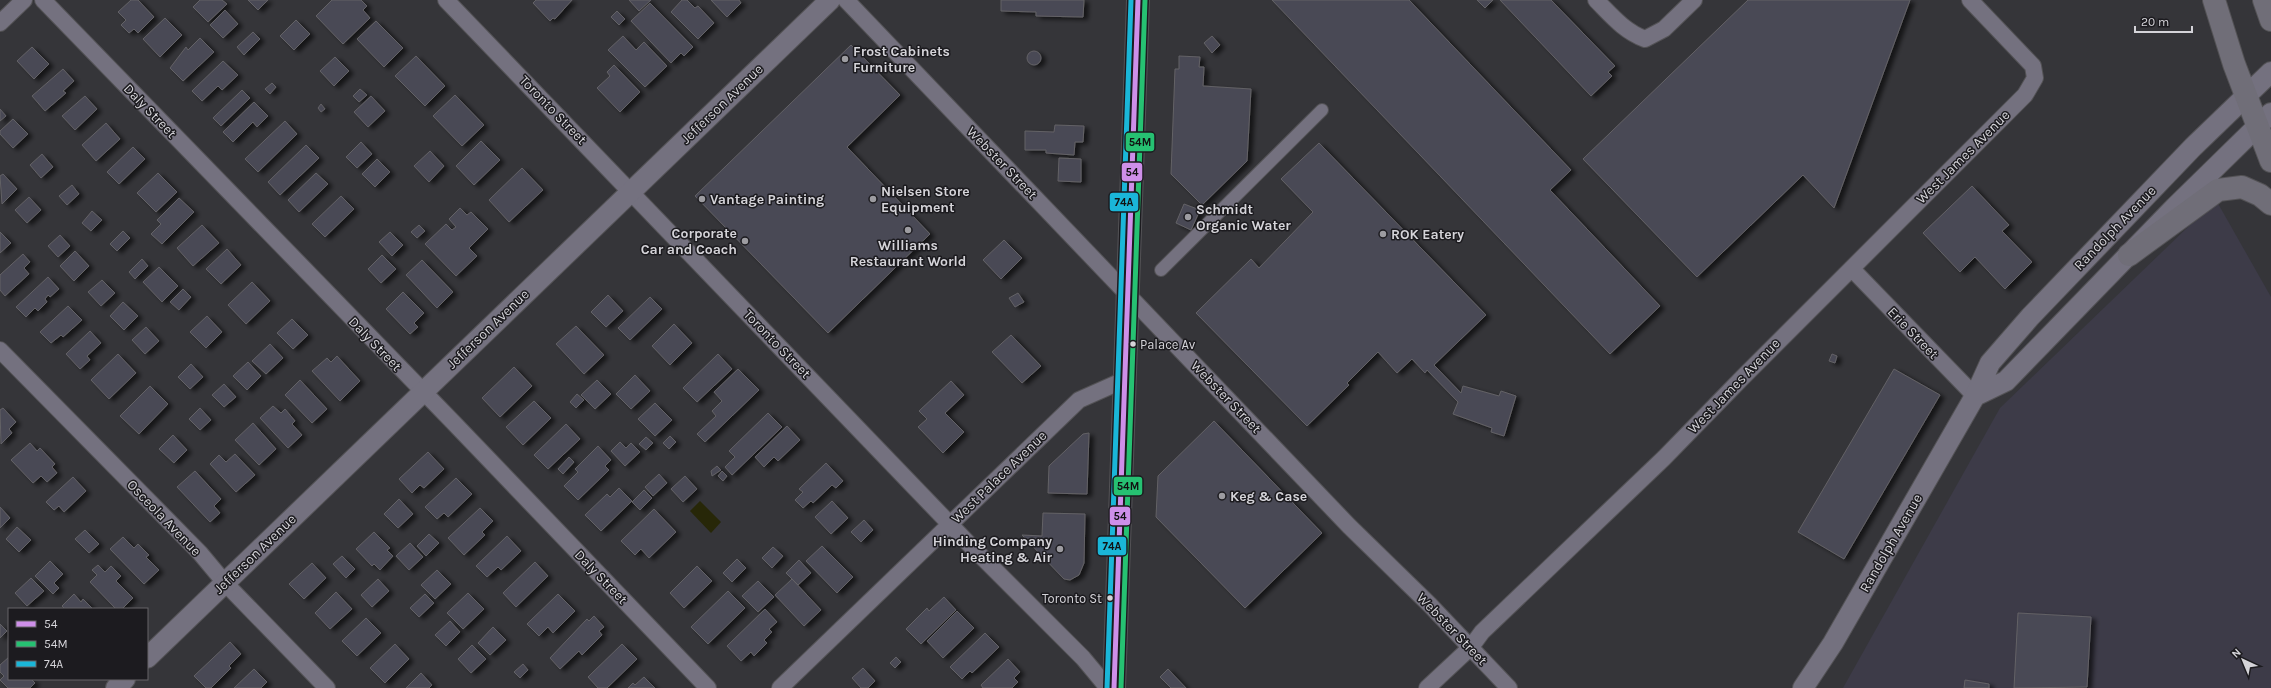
<svg xmlns="http://www.w3.org/2000/svg" width="2271" height="688" viewBox="0 0 2271 688" font-family="Karla,sans-serif">
<defs>
<filter id="shadow"><feDropShadow dx="4.5" dy="2.5" stdDeviation="2" flood-color="#0009"/></filter>
</defs>
<rect width="100%" height="100%" fill="#353539"/>
<path fill="#3d3b48" d="M2216,200L2271,297V688H1843L2000,408Z"/>
<path fill="#272708" d="M700,501L721,522L711,533L690,511Z"/>
<path fill="#4a4854" stroke="#636266" filter="url(#shadow)" d="M131,0H138L154,17L138,33L134,29L129,33L121,25L126,20L118,12Z
M200,0H222L227,4L208,22L193,7Z
M248,0H268L258,10Z
M332,0H361L367,6L363,10L370,18L343,44L316,16Z
M536,0H572L555,19L553,18L550,21L533,3Z
M629,0H651L639,11Z
M682,0H687L695,8L698,6L714,23L698,39L671,12Z
M711,0H739L741,3L727,17Z
M1001,0H1084L1083,17L1036,16V12L1001,11Z
M1272,0H1409L1571,170L1550,190L1660,306L1610,354Z
M1477,0H1493L1485,8Z
M1500,0H1551L1615,66L1608,72L1612,76L1591,96Z
M1748,0H1910L1834,208L1803,175L1697,277L1583,159Z
M650,3L693,47L684,56L681,53L671,63L631,21Z
M225,10L238,24L223,38L210,25Z
M617,11L625,19L619,25L611,17Z
M165,18L182,35L160,57L143,39Z
M296,20L310,34L294,50L280,36Z
M376,21L403,48L384,67L357,39Z
M253,32L260,39L244,55L237,47Z
M623,36L636,50L644,42L667,66L645,87L608,50Z
M1212,36L1220,45L1212,53L1204,43Z
M200,38L214,52L183,81L170,68L186,47L188,50Z
M851,45L900,95L847,147L930,234L828,333L695,196Z
M32,47L49,64L34,79L17,61Z
M1027 58a7 7 0 1 1 14 0a7 7 0 1 1-14 0Z
M416,56L445,86L425,106L395,76Z
M1179,56L1200,57L1199,67H1204L1203,86L1251,89L1247,161L1202,205L1171,174L1175,69H1179Z
M335,57L349,71L334,86L320,71Z
M223,61L238,75L222,90L218,86L202,101L192,91Z
M614,65L640,92L620,112L597,88L610,76L607,72Z
M63,69L74,81L63,91L66,93L45,111L32,96Z
M272,83L276,87L270,94L265,89Z
M360,89L367,95L359,102L353,96Z
M242,90L250,98L221,126L213,118Z
M455,95L484,125L462,146L433,116Z
M85,96L97,109L75,130L62,116Z
M371,96L385,111L368,127L354,112Z
M254,102L268,116L257,127L253,122L233,142L223,132Z
M321,104L325,109L321,112L318,108Z
M0,109L6,116L0,121Z
M13,119L28,134L13,148L0,134V131Z
M285,121L297,134L258,172L245,159Z
M106,123L120,139L96,161L82,145Z
M1055,125L1084,126L1083,142H1075L1074,155L1046,153V150H1025V131L1054,132Z
M481,141L500,160L474,185L456,166Z
M361,142L372,154L357,168L346,157Z
M1319,143L1486,315L1434,365L1461,393L1463,386L1499,396L1501,391L1516,396L1504,436L1491,432L1492,428L1453,414L1458,402L1427,370L1425,373L1412,359L1397,373L1378,352L1347,383L1349,385L1307,426L1196,313L1251,259L1259,268L1313,212L1281,179Z
M306,145L319,158L280,195L268,182Z
M133,147L145,159L119,184L107,172Z
M430,151L444,166L429,182L414,166Z
M42,154L53,167L41,178L30,165Z
M1059,158L1081,159V182L1058,181Z
M377,159L390,172L375,187L362,174Z
M522,168L543,190L509,222L489,200Z
M158,173L177,192L156,212L137,193Z
M316,173L328,184L299,212L288,200Z
M3,174L17,189L2,204L0,176Z
M72,185L79,194L67,205L59,196Z
M1972,186L2009,225L2002,231L2032,262L2005,289L1975,257L1960,272L1923,233Z
M341,196L354,209L325,237L312,224Z
M29,197L41,210L27,223L15,210Z
M179,198L194,212L162,244L151,234L161,224L157,220Z
M1184,204L1200,210L1191,230L1176,223Z
M460,208L467,215L471,212L488,229L469,248L477,256L456,276L425,244L446,224L452,230L456,227L449,219Z
M92,211L102,220L91,231L82,223Z
M202,225L219,243L193,266L177,248Z
M419,225L425,231L417,238L411,232Z
M123,231L130,238L117,251L110,244Z
M0,232L11,243L0,253Z
M390,232L403,245L392,256L379,242Z
M60,235L70,246L58,257L48,246Z
M1004,240L1022,258L1001,279L983,260Z
M227,249L241,265L221,284L206,269Z
M75,251L89,266L74,281L60,266Z
M23,254L30,262L24,268L29,274L5,296L0,290V275Z
M382,255L396,269L381,283L368,269Z
M142,259L148,266L135,279L129,272Z
M422,260L453,292L437,308L406,275Z
M159,267L178,286L162,302L143,282Z
M48,277L59,289L50,297L48,295L45,299L47,302L38,311L35,308L26,317L16,307Z
M102,280L115,293L101,306L88,292Z
M252,282L270,301L246,324L228,305Z
M183,289L191,297L179,310L170,302Z
M403,292L424,313L414,323L418,327L410,334L386,309Z
M1018,293L1024,302L1015,307L1009,298Z
M608,295L623,311L606,327L591,312Z
M650,297L662,309L630,340L618,328Z
M123,302L138,316L124,330L110,316Z
M68,306L82,320L63,337L61,335L51,343L40,332Z
M207,316L222,332L206,348L190,332Z
M292,319L308,335L293,349L277,333Z
M674,324L692,343L670,365L652,346Z
M576,326L604,355L584,374L556,344Z
M146,327L159,341L145,354L132,340Z
M90,331L101,343L87,356L90,360L80,369L66,354Z
M1011,335L1041,366L1022,383L992,352Z
M270,344L283,358L266,374L252,361Z
M118,354L136,373L109,399L91,380Z
M718,354L732,369L697,402L683,388Z
M1832,354L1837,356L1835,363L1829,361Z
M337,356L360,381L340,401L312,371L327,358L331,362Z
M248,362L261,376L247,390L233,376Z
M191,364L203,377L190,389L178,377Z
M514,367L532,386L500,417L482,398Z
M738,369L759,390L705,442L697,434L716,416L712,411L722,401L714,392Z
M1894,369L1940,395L1844,559L1798,532Z
M635,375L650,391L631,409L616,394Z
M300,380L327,409L312,423L285,395Z
M597,380L611,394L595,409L581,395Z
M951,381L964,395L945,413L964,432L943,453L918,427L927,419L919,411Z
M224,384L236,397L224,407L212,395Z
M150,386L168,404L139,434L120,416Z
M577,394L584,400L576,408L570,402Z
M534,401L551,418L523,445L506,427Z
M655,403L672,420L655,436L638,419Z
M273,406L281,413L285,409L295,421L292,424L302,435L288,448L260,418Z
M3,408L16,422L9,429L12,433L1,444L0,410Z
M200,408L211,420L200,430L189,419Z
M768,413L782,427L732,475L725,467L735,457L729,451Z
M1214,421L1322,533L1245,608L1156,517L1158,476Z
M253,423L276,449L259,465L235,440Z
M566,424L580,439L548,469L534,455Z
M787,426L800,440L778,461L774,457L764,467L755,457Z
M1089,433L1087,494L1048,493L1049,466L1083,434Z
M173,435L187,450L174,463L159,449Z
M670,436L676,442L669,449L663,443Z
M646,437L653,443L646,450L639,444Z
M620,442L626,448L631,443L640,452L625,466L611,451Z
M30,443L37,451L40,448L55,464L52,467L57,473L47,482L41,476L33,483L11,460Z
M598,446L611,460L605,466L609,470L578,500L564,486L578,472L575,469Z
M428,452L444,469L424,488L420,485L412,493L399,479Z
M235,454L255,475L236,492L210,464L219,455L226,462Z
M569,457L574,462L563,474L558,469Z
M826,463L843,481L836,488L832,485L813,503L811,501L803,508L795,500L803,492L799,489Z
M717,466L721,470L712,476L711,471Z
M195,471L221,499L214,506L220,513L210,522L177,487Z
M722,471L727,476L723,481L718,476Z
M659,474L667,483L653,496L645,487Z
M685,476L697,489L683,502L671,489Z
M73,477L86,491L64,512L59,506L54,510L46,502Z
M456,478L472,494L448,517L444,513L437,519L425,507Z
M619,488L632,501L601,531L585,515L607,494L610,497Z
M644,490L652,498L640,510L632,502Z
M399,499L413,514L398,528L384,514Z
M832,501L848,518L831,534L815,517Z
M0,507L10,518L0,528Z
M480,508L493,521L482,532L485,535L464,555L448,538Z
M654,509L676,532L649,558L641,549L635,555L621,541Z
M1043,513L1085,514L1084,563L1079,575L1070,580L1064,579L1022,535L1042,536Z
M864,520L873,530L861,542L851,532Z
M17,527L31,540L19,552L6,539Z
M85,530L99,544L89,553L75,539Z
M374,532L390,548L387,550L393,556L380,570L374,564L372,566L356,549Z
M429,534L439,543L426,556L417,546Z
M507,536L521,551L501,570L498,567L487,577L476,566Z
M123,537L134,548L138,544L149,555L146,557L159,570L144,584L110,549Z
M410,543L423,557L409,570L396,556Z
M822,546L853,577L837,593L806,561Z
M773,547L783,556L772,568L762,558Z
M342,556L355,569L346,578L333,564Z
M737,559L746,568L732,582L723,573Z
M799,560L811,573L798,585L786,573Z
M50,561L63,574L54,583L59,588L53,594L35,576Z
M535,562L548,576L516,607L503,593Z
M312,563L326,578L304,599L289,584Z
M98,565L105,572L111,566L121,576L116,581L133,598L122,609H116L90,582L97,575L92,570Z
M697,566L712,581L684,608L670,593Z
M437,570L451,584L435,599L421,585Z
M31,578L44,591L27,606L15,593Z
M378,579L389,591L372,607L361,595Z
M792,579L821,610L804,626L775,595Z
M758,581L774,597L758,612L742,596Z
M728,591L745,608L708,644L691,627Z
M336,592L352,609L330,629L315,613Z
M468,593L484,609L463,629L447,613Z
M74,594L81,602L83,599L93,609H65L62,606Z
M425,594L434,603L419,617L410,608Z
M558,594L575,611L553,633L548,627L539,636L527,624Z
M944,597L956,610L921,644L906,629L927,608L929,611Z
M765,609L777,622L769,629L772,632L764,640L767,643L754,656L751,652L741,661L727,646Z
M957,611L974,628L943,658L927,641Z
M2018,613L2091,617L2087,687L2014,688Z
M594,616L604,627L599,631L602,635L582,655L579,651L560,669L550,658L587,619L589,621Z
M366,618L381,633L357,656L342,641Z
M450,621L460,632L446,646L435,635Z
M0,624L7,631L0,638Z
M493,627L506,640L490,655L478,643Z
M985,633L999,647L972,673L970,671L962,679L950,667Z
M230,642L241,654L229,666L231,668L211,688H206L194,676Z
M395,644L409,659L385,683L370,668Z
M622,644L637,659L607,688H598L588,677Z
M472,645L486,659L471,673L458,659Z
M9,657V679H31L35,683L30,688H8L0,680L4,676L0,672V665Z
M896,657L901,662L895,668L890,663Z
M1008,659L1020,672L1014,678L1018,682L1012,688H983L981,685Z
M523,664L528,670L520,678L514,672Z
M863,668L875,681L868,688H861L852,678Z
M254,669L267,682L261,688H234Z
M1168,669L1186,688H1171L1160,677Z
M421,673L432,685L429,688H406Z
M644,677L655,688H628L633,683L635,685Z
M1965,680L1989,684V688H1964Z"/>
<g fill="none" stroke-linecap="round" stroke-linejoin="round">
<defs>
<path id="pedestrian" d="M1161,270L1322,110"/>
<path id="minor" d="M43,0L451,420L708,688
M446,0L968,543L1083,658L1108,688
M846,0L1349,526L1430,605L1509,688
M1596,0C1612,16 1624,31 1645,39L1664,29L1694,0
M0,23L24,0
M1852,269L1975,396
M0,350L200,553L225,583L327,688
M780,688L1079,400L1124,380
M1427,688L1471,647L1482,632L1664,458L1742,378L2025,95L2035,78L2033,66L1970,0"/>
<path id="tertiary" d="M1975,396L2006,381L2175,207L2271,113
M147,658L830,0
M116,688L125,679
M1803,688L1833,643L1975,396L1990,363L2030,317L2193,147L2271,72"/>
<path id="secondary" d="M1114,688L1138,0"/>
<path id="trunk" d="M2214,0L2234,64L2271,161
M2264,0L2271,20
M2129,255L2218,190L2242,187L2260,195L2271,204"/>
</defs>
<use href="#pedestrian" stroke="#535255" stroke-width="14"/>
<use href="#minor" stroke="#535255" stroke-width="18"/>
<use href="#tertiary" stroke="#535255" stroke-width="22"/>
<use href="#secondary" stroke="#535255" stroke-width="24"/>
<use href="#trunk" stroke="#535255" stroke-width="24"/>
<use href="#pedestrian" stroke="#74717f" stroke-width="12"/>
<use href="#minor" stroke="#74717f" stroke-width="16"/>
<use href="#tertiary" stroke="#74717f" stroke-width="20"/>
<use href="#secondary" stroke="#6c6b76" stroke-width="22"/>
<use href="#trunk" stroke="#706e78" stroke-width="22"/>
<defs>
<path id="bus-1" d="M1114,688L1138,0"/>
<path id="bus-2" d="M1121,688L1145,0"/>
<path id="bus-3" d="M1107,688L1131,0"/>
</defs>
<use href="#bus-1" stroke="#1c1b1f" stroke-width="8"/>
<use href="#bus-2" stroke="#1c1b1f" stroke-width="8"/>
<use href="#bus-3" stroke="#1c1b1f" stroke-width="8"/>
<use href="#bus-1" stroke="#ce8fe9" stroke-width="5"/>
<use href="#bus-2" stroke="#26c172" stroke-width="5"/>
<use href="#bus-3" stroke="#1ab6d8" stroke-width="5"/>
</g>
<g fill="#9d9ca1" stroke="#1c1b1f" stroke-width="1.5">
<circle cx="845" cy="59" r="4"/>
<circle cx="702" cy="199" r="4"/>
<circle cx="873" cy="199" r="4"/>
<circle cx="1188" cy="217" r="4"/>
<circle cx="908" cy="230" r="4"/>
<circle cx="1383" cy="234" r="4"/>
<circle cx="745" cy="241" r="4"/>
<circle cx="1222" cy="496" r="4"/>
<circle cx="1060" cy="549" r="4"/>
</g>
<g fill="#d5d4d9" stroke="#1c1b1f" stroke-width="1.5">
<circle cx="1133" cy="344" r="3.5"/>
<circle cx="1110" cy="598" r="3.5"/>
</g>
<g text-anchor="middle" dominant-baseline="central" stroke-width="3" stroke-linejoin="round" paint-order="stroke">
<g font-size="13" fill="#d5d4d9" stroke="#1c1b1f" text-anchor="start">
<text x="1140" y="344">Palace Av</text>
<text x="1102" y="598" text-anchor="end">Toronto St</text>
</g>
<g font-size="14" font-weight="bold" fill="#d5d4d9" stroke="#1c1b1f" text-anchor="start">
<text x="853" y="51">Frost Cabinets<tspan x="853" dy="16">Furniture</tspan></text>
<text x="881" y="191">Nielsen Store<tspan x="881" dy="16">Equipment</tspan></text>
<text x="710" y="199">Vantage Painting</text>
<text x="1196" y="209">Schmidt<tspan x="1196" dy="16">Organic Water</tspan></text>
<text x="737" y="233" text-anchor="end">Corporate<tspan x="737" dy="16">Car and Coach</tspan></text>
<text x="1391" y="234">ROK Eatery</text>
<text x="908" y="245" text-anchor="middle">Williams<tspan x="908" dy="16">Restaurant World</tspan></text>
<text x="1230" y="496">Keg &amp; Case</text>
<text x="1052" y="541" text-anchor="end">Hinding Company<tspan x="1052" dy="16">Heating &amp; Air</tspan></text>
</g>
<g font-size="14" fill="#d5d4d9" stroke="#1c1b1f">
<text transform="translate(722 104) rotate(-44)">Jefferson Avenue</text>
<text transform="translate(553 110) rotate(46)">Toronto Street</text>
<text transform="translate(150 111) rotate(46)">Daly Street</text>
<text transform="translate(1963 157) rotate(-45)">West James Avenue</text>
<text transform="translate(1002 163) rotate(46)">Webster Street</text>
<text transform="translate(2115 228) rotate(-46)">Randolph Avenue</text>
<text transform="translate(488 329) rotate(-44)">Jefferson Avenue</text>
<text transform="translate(1913 333) rotate(46)">Erie Street</text>
<text transform="translate(375 344) rotate(46)">Daly Street</text>
<text transform="translate(777 344) rotate(46)">Toronto Street</text>
<text transform="translate(1734 386) rotate(-46)">West James Avenue</text>
<text transform="translate(1226 397) rotate(46)">Webster Street</text>
<text transform="translate(999 477) rotate(-44)">West Palace Avenue</text>
<text transform="translate(164 518) rotate(46)">Osceola Avenue</text>
<text transform="translate(1891 543) rotate(-60)">Randolph Avenue</text>
<text transform="translate(255 554) rotate(-44)">Jefferson Avenue</text>
<text transform="translate(601 577) rotate(46)">Daly Street</text>
<text transform="translate(1452 629) rotate(46)">Webster Street</text>
</g>
</g>
<g stroke="#1c1b1f" stroke-width="1.5">
<rect x="1125" y="132" width="30" height="20" rx="4" fill="#26c172"/>
<rect x="1121" y="162" width="22" height="20" rx="4" fill="#ce8fe9"/>
<rect x="1109" y="192" width="30" height="20" rx="4" fill="#1ab6d8"/>
<rect x="1113" y="476" width="30" height="20" rx="4" fill="#26c172"/>
<rect x="1109" y="506" width="22" height="20" rx="4" fill="#ce8fe9"/>
<rect x="1097" y="536" width="30" height="20" rx="4" fill="#1ab6d8"/>
</g>
<g font-size="11" text-anchor="middle" font-weight="bold" fill="#111">
<text x="1140" y="146">54M</text>
<text x="1132" y="176">54</text>
<text x="1124" y="206">74A</text>
<text x="1128" y="490">54M</text>
<text x="1120" y="520">54</text>
<text x="1112" y="550">74A</text>
</g>
<rect x="8" y="608" width="140" height="72" fill="#1c1b1f" stroke="#666569"/>
<rect x="16" y="621" width="20" height="6" fill="#ce8fe9" stroke="#666569"/>
<text x="44" y="628" font-size="12" fill="#d5d4d9">54</text>
<rect x="16" y="641" width="20" height="6" fill="#26c172" stroke="#666569"/>
<text x="44" y="648" font-size="12" fill="#d5d4d9">54M</text>
<rect x="16" y="661" width="20" height="6" fill="#1ab6d8" stroke="#666569"/>
<text x="44" y="668" font-size="12" fill="#d5d4d9">74A</text>
<g transform="translate(2243 660) rotate(316)" stroke="#1c1b1f" stroke-width="3" paint-order="stroke">
<path d="M0-3L7 15L0 10L-7 15Z" fill="#d5d4d9"/>
<text y="-6" font-size="11" font-weight="bold" text-anchor="middle" fill="#d5d4d9">N</text>
</g>
<path d="M2135 26v6h57v-6" fill="none" stroke="#d5d4d9" stroke-width="2"/>
<text x="2141" y="26" font-size="12" fill="#d5d4d9" stroke="#1c1b1f" stroke-width="3" paint-order="stroke">20 m</text>
</svg>
